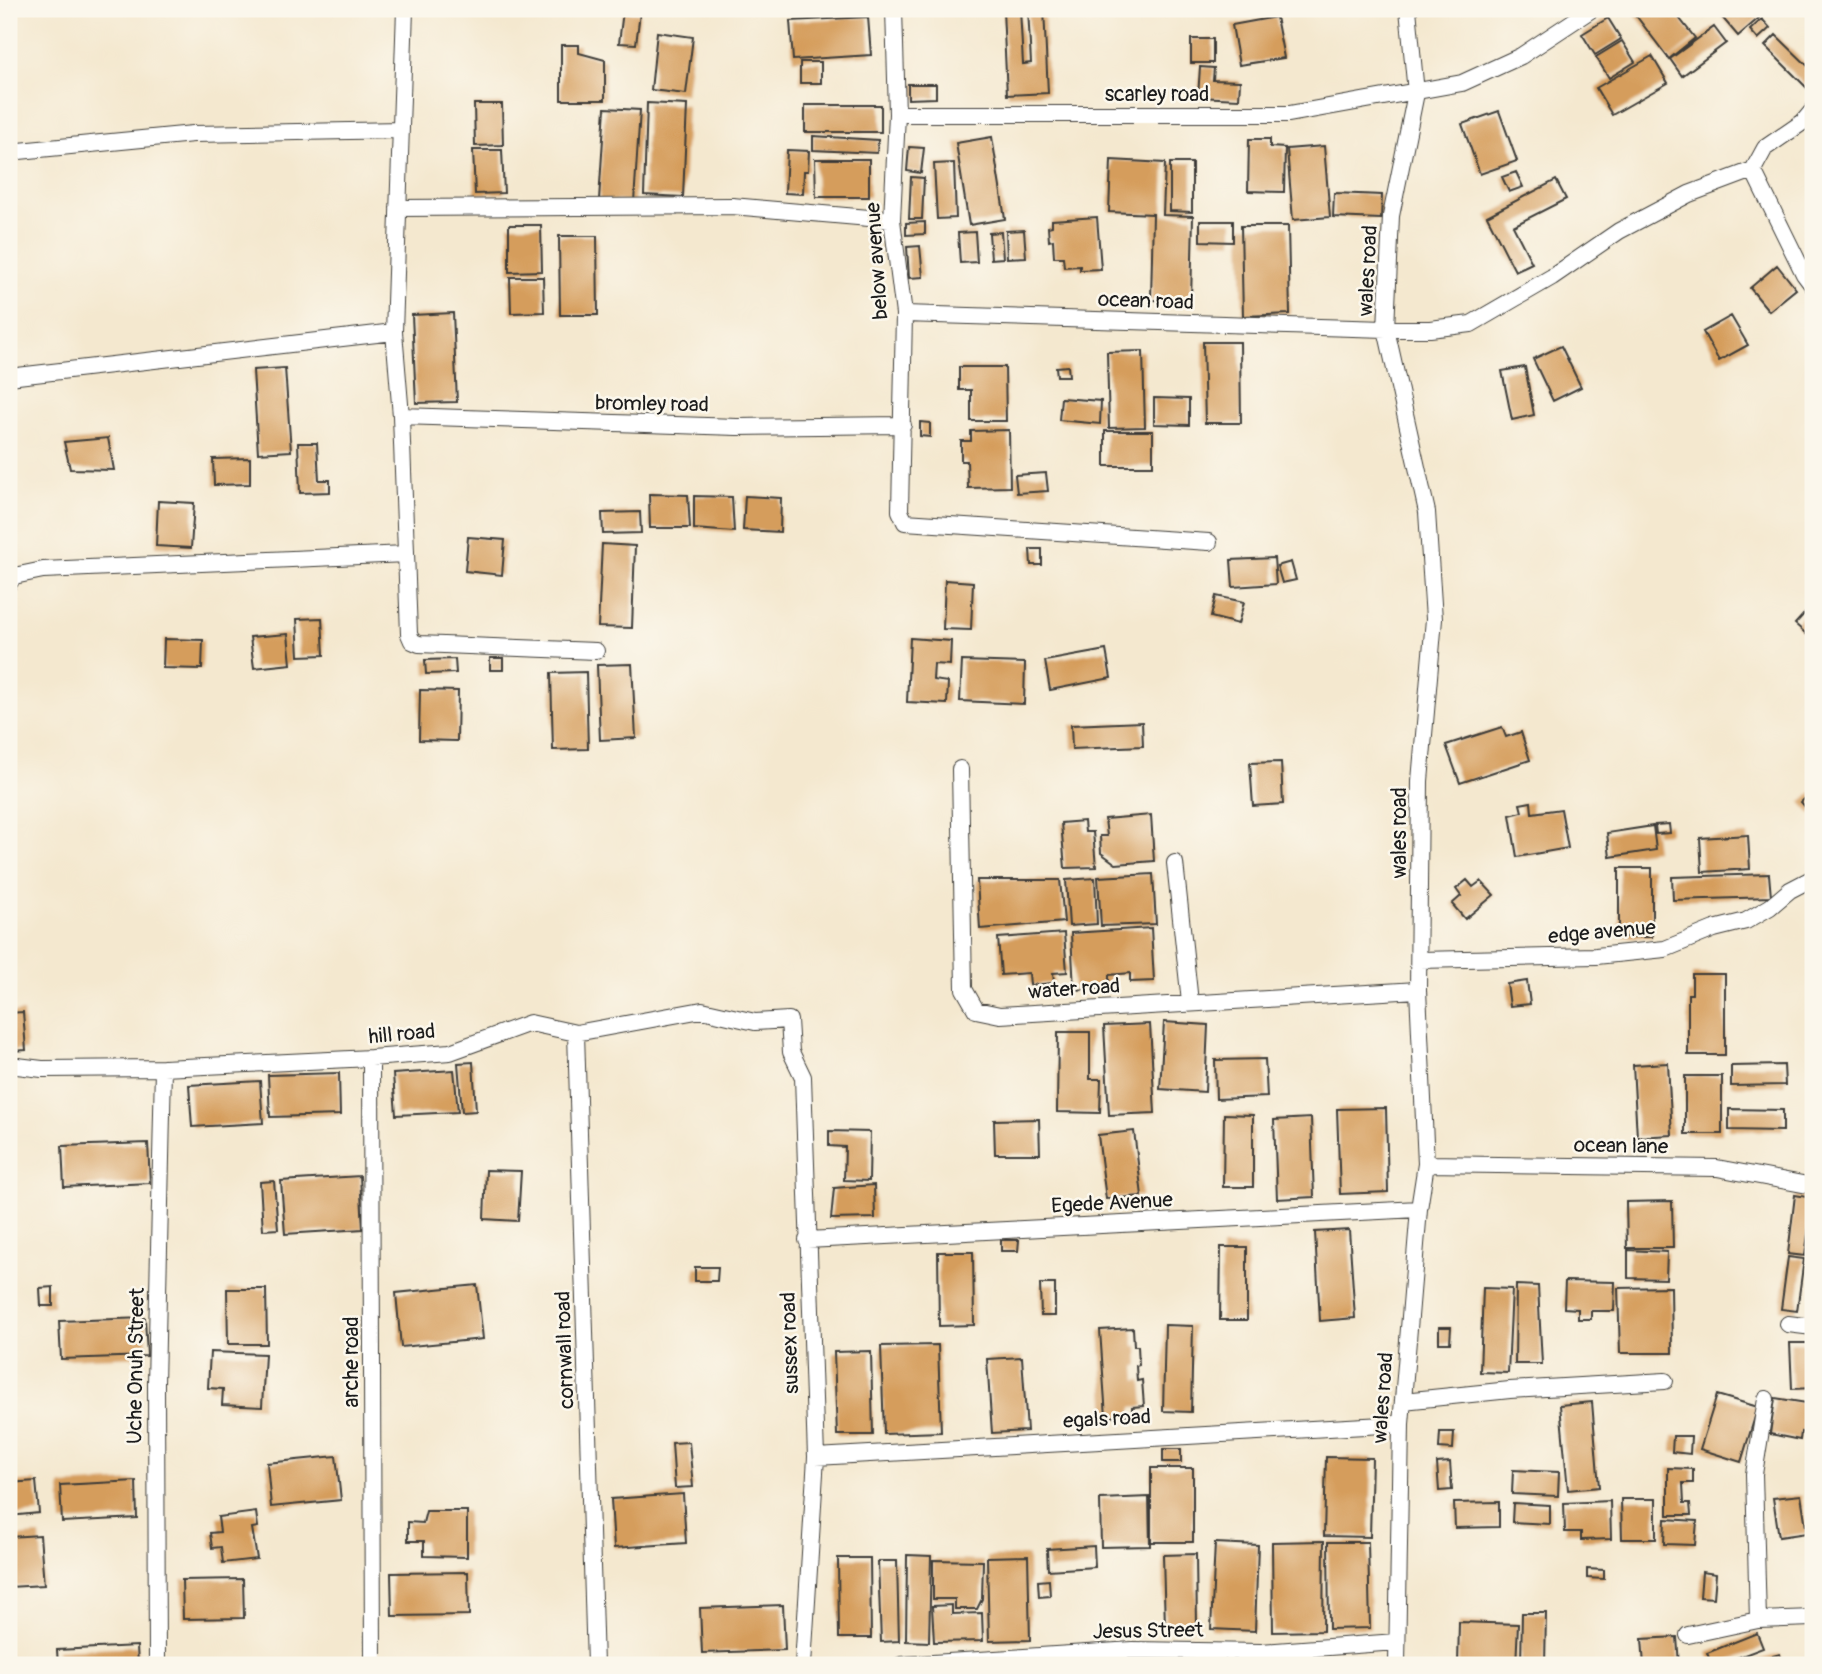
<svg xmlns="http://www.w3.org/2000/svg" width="1822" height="1674" viewBox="0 0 1822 1674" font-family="Pangolin,sans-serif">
<rect width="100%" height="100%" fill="#fbf7ec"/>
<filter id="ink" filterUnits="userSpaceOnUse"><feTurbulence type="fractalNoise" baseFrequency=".0143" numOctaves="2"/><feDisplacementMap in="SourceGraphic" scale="14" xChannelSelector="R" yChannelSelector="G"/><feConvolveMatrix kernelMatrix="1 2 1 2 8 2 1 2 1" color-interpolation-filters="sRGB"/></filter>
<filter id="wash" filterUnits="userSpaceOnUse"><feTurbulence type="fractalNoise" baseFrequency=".00686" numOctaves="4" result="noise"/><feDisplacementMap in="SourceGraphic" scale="28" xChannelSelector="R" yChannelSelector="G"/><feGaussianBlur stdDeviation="1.57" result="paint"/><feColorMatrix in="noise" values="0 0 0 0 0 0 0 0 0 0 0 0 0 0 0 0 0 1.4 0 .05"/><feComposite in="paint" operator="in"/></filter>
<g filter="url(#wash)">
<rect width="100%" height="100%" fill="#f4e8cf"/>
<g id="blocks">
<path fill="#d59d5c" d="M1020,9L1023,64L1031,63L1028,9H1044L1048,93L1007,95L1003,10Z
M1631,9H1672L1695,38L1669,59Z
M1715,9H1751L1759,18L1738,36Z
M623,11L640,13L636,44L619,43Z
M868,17L871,55L793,60L790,21Z
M1276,17L1284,58L1239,65L1232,25Z
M1608,18L1621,39L1595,55L1582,34Z
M1762,19L1770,28L1758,39L1750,30Z
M1714,27L1726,43L1682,76L1670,59Z
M657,32L693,37L686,94L651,90Z
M1776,35L1813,71V86L1809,90L1765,46Z
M1191,39H1213V63H1191Z
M1622,41L1635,62L1609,78L1596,57Z
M561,45H579V53L605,60V100H561Z
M1652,56L1668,83L1612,115L1596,88Z
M800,62H821V83H800Z
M1200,67L1214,68L1213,80L1240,81L1239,99L1198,97Z
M908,84H936V98L908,99Z
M647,103L687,105L683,197L644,195Z
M474,104H502L503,145L475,146Z
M805,105H881V132H805Z
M605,108L640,110L634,202L599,200Z
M1499,111L1517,161L1480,174L1462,124Z
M813,136L878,140L877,153L813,150Z
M992,137L1005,219L969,225L956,143Z
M1249,139H1270V147L1285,148L1284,192L1248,191Z
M1324,146L1330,217L1293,220L1287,149Z
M909,147L924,148L921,173L907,171Z
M473,150H502L504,193L475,194Z
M787,150L809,151L808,171H804L803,194L785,193Z
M815,159H869V197H816Z
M1111,160L1165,163L1163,215L1193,216L1191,301L1151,300L1153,214L1109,212Z
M954,163L956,218L937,219L934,164Z
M1170,163H1192V212L1170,211Z
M1516,172L1523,187L1509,192L1502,177Z
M911,177L924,178L922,219H909Z
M1556,180L1566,199L1513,226L1532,263L1515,271L1487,216Z
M1334,193L1382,195L1381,219L1333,217Z
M1097,217L1101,269L1080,270V266L1064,267L1063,257H1054L1053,240L1049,241L1048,227L1052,226V220Z
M1200,221H1233V242L1200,241Z
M925,222V234L906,235V223Z
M509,225H541L542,271L509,272Z
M1241,226H1288L1290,314L1243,316Z
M1024,230L1026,257L1007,258L1006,231Z
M975,232L977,262L960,263L958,233Z
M1001,232L1003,258L991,259L989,233Z
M559,236H597L598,315H560Z
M920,246L923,277L909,278L907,247Z
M1777,265L1796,289L1769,311L1750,288Z
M510,277H543L544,312L511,313Z
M453,313L457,402L416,403L412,315Z
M1731,316L1748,345L1719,361L1703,332Z
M1203,342H1240L1241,423H1205Z
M1561,346L1581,387L1553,401L1533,359Z
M1143,351L1145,427L1109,428L1107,352Z
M1068,366L1069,376H1057L1056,367Z
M959,367H1005L1006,421H971V390H959Z
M1525,367L1534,415L1512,420L1502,371Z
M285,368L291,451L258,453L253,370Z
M1061,398L1101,401L1100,424L1059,420Z
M1154,398L1189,399V425L1154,424Z
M920,422L930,423V437L920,436Z
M1009,430L1010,487L968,488L967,461H961V441H971V431Z
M1105,431H1153V466H1105Z
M108,438L114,470L70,469L64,442Z
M298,443H317L319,480H330V492L300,493Z
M250,458V484L214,485L213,459Z
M1046,473L1048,491L1017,493L1015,475Z
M649,494L688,495L690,528H650Z
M694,496L732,497L734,532L694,529Z
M745,496L781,498L780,532L743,530Z
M158,501L194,503L191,548L156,546Z
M640,512L641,533L603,534L602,513Z
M468,537L505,540L502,575L465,571Z
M602,544L635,546L632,628L598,627Z
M1030,549H1042V565H1031Z
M1274,558L1276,584L1233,587L1231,560Z
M1291,562L1296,580L1282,583L1277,566Z
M945,580L973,582L971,630L943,629Z
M1216,596L1244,602L1238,624L1211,617Z
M1813,604V640L1795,624Z
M322,618L324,655L299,656L297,619Z
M288,634L291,664L254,668L250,637Z
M910,638L951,641L950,665L934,664L933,680L948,682L947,704L907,702Z
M164,639L203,640L202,669L163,668Z
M1106,650L1111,678L1050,690L1045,661Z
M490,658H503V670H490Z
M455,659L456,673L426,674L425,660Z
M962,661L1025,663L1024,704L960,701Z
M632,664L636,738L600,740L597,665Z
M586,672L588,749L553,750L551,673Z
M420,690L458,691L457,741L419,740Z
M1142,722L1143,746L1072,749L1071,725Z
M1502,727L1506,737L1521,732L1530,760L1460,783L1446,745Z
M1281,762L1283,804L1253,806L1250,763Z
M1813,791V816L1801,802Z
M1531,802L1532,813L1561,809L1568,848L1517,857L1510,815L1522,812L1520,804Z
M1151,815L1154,861L1116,864L1101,853L1100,836H1107L1105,819Z
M1084,821L1085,832H1093L1096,867L1065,868L1061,823Z
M1669,824L1670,833L1656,834L1655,825Z
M1653,826L1656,850L1610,857L1607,833Z
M1748,835L1750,869L1702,872L1700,838Z
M1619,868H1652V937H1619Z
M1153,874L1156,924L1101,926L1098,877Z
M1769,874L1771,897L1673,900L1672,877Z
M1095,878L1097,924L1069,926L1066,880Z
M977,880H1060L1064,922L980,929Z
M1467,880L1473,887L1481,881L1494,895L1465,919L1452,904L1461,896L1456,889Z
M1151,928L1154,981L1130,982V973L1109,975V988L1074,990L1071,933Z
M1064,933L1067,972L1053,973L1054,983L1030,985L1029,973L1001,975L998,938Z
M1692,974H1725V1055H1688V994H1692Z
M1527,981L1530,1004L1510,1006L1507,984Z
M23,1012L26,1050L12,1051L9,1013Z
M1164,1022L1208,1025L1205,1092L1160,1089Z
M1150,1024L1155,1113L1109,1115L1104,1026Z
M1058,1032H1090V1079H1101L1100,1113L1057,1112Z
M1265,1059L1267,1097L1216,1099L1215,1060Z
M473,1062L476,1111L462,1112L458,1063Z
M1668,1063L1672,1135L1637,1137L1633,1065Z
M1784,1065L1785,1085L1731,1086V1066Z
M454,1070L458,1112L396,1115L393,1074Z
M339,1073L340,1115L270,1117L268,1075Z
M1685,1076H1722V1134H1685Z
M260,1081L263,1123L192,1127L189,1085Z
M1386,1108L1388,1192L1340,1194L1337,1109Z
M1729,1109L1783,1110V1131L1729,1130Z
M1224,1114L1253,1115V1187H1223Z
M1311,1118L1314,1197L1277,1199L1274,1120Z
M1039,1119L1040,1154H995L994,1120Z
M829,1131L870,1132L869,1181L844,1180L845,1147L829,1146Z
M1134,1131L1142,1196L1106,1199L1098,1135Z
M148,1143L150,1183L64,1187L62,1146Z
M486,1170L521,1171L518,1221L484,1219Z
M360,1176L363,1229L285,1234L281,1181Z
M274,1181L278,1229L263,1230L260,1182Z
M874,1185L875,1218L831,1219L834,1188Z
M1795,1195L1813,1198L1805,1256L1788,1254Z
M1672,1201L1673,1248H1627L1626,1202Z
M1349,1230L1355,1318L1320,1321L1315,1232Z
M1001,1240H1019L1018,1251H1001Z
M1221,1247H1247V1320H1220Z
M1628,1250L1667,1252L1666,1279L1628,1278Z
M938,1252H973L974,1325L939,1326Z
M1788,1257L1804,1259L1797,1311L1781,1309Z
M695,1267H718L717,1281H695Z
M1565,1281L1615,1282L1614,1311H1591V1319H1578V1309L1564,1308Z
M1040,1284H1055V1316H1041Z
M477,1285L483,1339L401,1347L396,1293Z
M1516,1285L1538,1286L1542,1364H1515Z
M53,1287V1306H41L40,1288Z
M1671,1287L1672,1353H1620L1618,1288Z
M1483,1288L1512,1289L1508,1373L1480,1372Z
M227,1289H266L267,1344H228Z
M145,1318L147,1356L61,1359L59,1321Z
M1165,1325L1193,1326L1191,1412L1163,1411Z
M1439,1327H1451L1450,1343H1439Z
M1133,1328L1134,1346H1138L1139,1365L1136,1366L1137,1381L1142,1380L1144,1406L1132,1407V1415L1106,1417L1100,1330Z
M1790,1343H1813V1388L1792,1389Z
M938,1345L941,1432L884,1434L881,1346Z
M871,1351L873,1435H837L834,1352Z
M210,1352L265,1354L262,1407L222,1405L223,1389L208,1388Z
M1022,1357L1027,1431L992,1433L987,1359Z
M1717,1395L1758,1407L1741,1462L1700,1449Z
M1775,1398L1813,1404L1808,1433L1801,1432L1800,1440L1770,1434Z
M1592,1402L1599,1487L1568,1490L1560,1405Z
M1440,1432H1454L1453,1449L1439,1448Z
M1673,1436H1691L1690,1454L1672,1452Z
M689,1442L693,1487L675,1488L672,1443Z
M1163,1449H1181V1462H1163Z
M336,1456L341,1500L271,1507L267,1463Z
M1326,1457L1372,1458L1370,1537L1324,1536Z
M1450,1462L1452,1490L1439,1491L1437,1463Z
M1151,1468H1193V1542H1151Z
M1668,1468L1693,1469V1483H1683L1684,1503H1690L1691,1515H1668Z
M1513,1470L1559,1472L1558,1496L1512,1494Z
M36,1481L39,1513L9,1516V1483Z
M136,1481L137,1518L62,1522L60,1485Z
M683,1494L686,1543L614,1548L611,1499Z
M1801,1495L1807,1533L1779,1537L1773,1498Z
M1149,1497L1150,1546L1101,1547L1100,1499Z
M1621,1499H1656V1539H1622Z
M1610,1501L1611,1539L1581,1540V1532H1565L1564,1503Z
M1499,1502V1527L1455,1528L1454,1503Z
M1513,1503L1550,1505V1524L1512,1522Z
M426,1511H467V1557L424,1556V1541H408V1522L423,1523Z
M256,1512L258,1527L252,1528L257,1559L223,1563L221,1547L212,1548L210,1533L220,1532L218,1517Z
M1665,1519L1697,1521L1695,1545L1664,1544Z
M40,1535L44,1585L9,1587V1537Z
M1324,1541L1323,1631L1273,1632L1272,1542Z
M1328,1542H1368L1370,1628L1329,1629Z
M1215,1543L1258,1545L1255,1631L1211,1629Z
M1094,1546L1095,1567L1048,1570L1047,1549Z
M1196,1554L1197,1627H1165L1163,1555Z
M907,1555L931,1556L929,1642L906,1641Z
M1028,1556L1030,1640L989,1641L987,1557Z
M838,1558H870L871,1638H839Z
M933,1560L983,1561L982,1599L977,1609H955V1599H933Z
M878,1561H897L899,1641L881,1642Z
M1587,1569L1604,1570V1579L1587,1578Z
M468,1572L469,1615L392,1616L391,1573Z
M1702,1572L1716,1574L1714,1598L1700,1597Z
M243,1579L244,1618L183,1619L182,1580Z
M1049,1580L1050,1596L1039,1597L1038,1581Z
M783,1605L785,1650L702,1653L700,1608Z
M952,1605V1614L982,1613L983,1641L934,1642L932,1606Z
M1522,1613H1546L1545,1665H1521Z
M1459,1622L1518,1624L1516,1665H1458Z
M1757,1633L1763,1648L1718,1665H1712L1707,1653Z
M1677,1637L1679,1665H1644L1642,1639Z
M137,1646L138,1665H58L57,1650Z
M1780,1654L1783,1665H1744V1664Z
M1292,1663H1321V1665H1292Z"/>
</g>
</g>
<g filter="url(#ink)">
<use href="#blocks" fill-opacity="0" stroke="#3c3b37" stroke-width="2"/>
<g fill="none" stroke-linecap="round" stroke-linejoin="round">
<defs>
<path id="minor" d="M405,9L394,332L401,416L409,634L412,641L419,644L596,651
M894,9L897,114L892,220L904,314L900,511L905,522L1209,542
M897,114H1289L1462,83L1521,56L1592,9
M9,152L193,134L401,130
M1753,170L1804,274L1813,286
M398,208L732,206L892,220
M904,314L1386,329H1430L1471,324L1552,277L1619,231L1689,194L1753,170L1765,148L1803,122L1813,110
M9,377L394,332
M401,416L737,427L903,425
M9,583L14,576L43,570L406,554
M960,769L964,989L976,1010L1000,1015L1418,990
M1175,863L1190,1002
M1419,960L1596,956L1665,949L1714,929L1746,921L1770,907L1790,890L1813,878
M576,1033L595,1665
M371,1058L373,1665
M9,1065L42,1069L163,1068L371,1058L450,1052L530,1023L576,1033L702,1010L755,1022L789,1020L791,1052L803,1077L816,1457L803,1665
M1426,1164L1717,1168L1813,1186
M807,1240L1419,1209
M1788,1324L1813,1327
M1403,1401L1510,1390L1665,1381
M816,1457L1401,1424
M1758,1620L1754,1474L1766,1399
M1688,1635L1758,1620L1813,1618
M157,1665L156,1384L163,1068
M901,1665L1133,1650L1261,1652L1396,1642
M1397,1665L1401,1424L1419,1209L1426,1164L1418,990L1420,781L1434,619L1427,512L1386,329L1391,216L1416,93L1408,9"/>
</defs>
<use href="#minor" stroke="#3c3b37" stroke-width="18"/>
<use href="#minor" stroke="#fff" stroke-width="16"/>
</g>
</g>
<g text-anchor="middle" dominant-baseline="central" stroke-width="5" stroke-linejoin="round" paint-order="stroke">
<g font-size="21" fill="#1c1c1c" stroke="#fbf7ec">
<text x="1157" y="94">scarley road</text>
<text transform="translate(877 261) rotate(-94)">below avenue</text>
<text transform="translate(1368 271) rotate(-87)">wales road</text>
<text transform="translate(1146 301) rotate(2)">ocean road</text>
<text transform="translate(652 404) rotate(1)">bromley road</text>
<text transform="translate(1399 833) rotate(-90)">wales road</text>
<text transform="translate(1602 932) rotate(-5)">edge avenue</text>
<text transform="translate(1074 989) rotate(-4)">water road</text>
<text transform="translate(402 1034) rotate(-5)">hill road</text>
<text transform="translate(1621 1146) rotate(1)">ocean lane</text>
<text transform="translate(1112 1203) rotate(-3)">Egede Avenue</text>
<text transform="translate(790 1343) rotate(-92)">sussex road</text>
<text transform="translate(565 1350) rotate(-92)">cornwall road</text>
<text transform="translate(351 1362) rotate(-90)">arche road</text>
<text transform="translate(136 1366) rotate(-89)">Uche Onuh Street</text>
<text transform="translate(1383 1398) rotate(-86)">wales road</text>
<text transform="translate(1107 1419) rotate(-3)">egals road</text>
<text transform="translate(1148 1631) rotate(-1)">Jesus Street</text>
</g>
</g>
<rect width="1822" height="1674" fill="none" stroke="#fbf7ec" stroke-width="35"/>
</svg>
